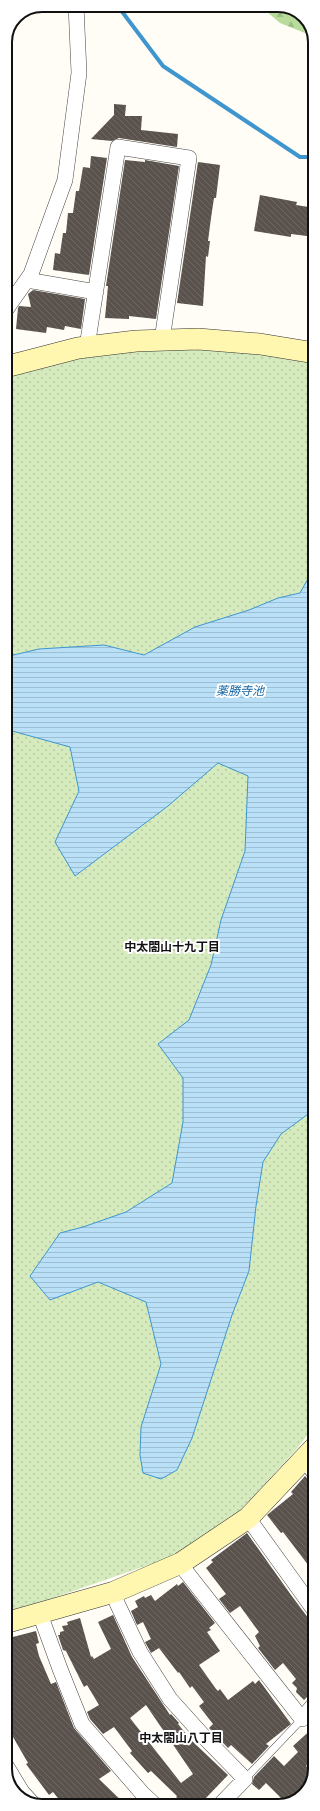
<svg xmlns="http://www.w3.org/2000/svg" width="320" height="1811" viewBox="0 0 320 1811" font-family="'Crimson Pro','Noto Sans JP',serif">
<defs>
<pattern id="green-dots" width="8" height="8" patternUnits="userSpaceOnUse"><rect width="8" height="8" fill="#d5ebbd"/><path d="M2 2h.1M6 6h.1" fill="none" stroke="#b6c8a1" stroke-width="1.8" stroke-linecap="round"/></pattern>
<pattern id="forest-firs" width="22" height="20" patternUnits="userSpaceOnUse"><rect width="22" height="20" fill="#b9dc9c"/><path d="M5 1l3.5 6h-7zM16 11l3.5 6h-7z" fill="#9ebc85"/></pattern>
<pattern id="water-rules" width="6" height="5" patternUnits="userSpaceOnUse"><rect width="6" height="5" fill="#b9e0f7"/><path d="M0 2.5h6" fill="none" stroke="#9ebfd3"/></pattern>
<pattern id="building-back-hatch" width="6" height="6" patternUnits="userSpaceOnUse"><rect width="6" height="6" fill="#5a524d"/><path d="M-1 5l2 2M0 0l6 6M5-1l2 2" fill="none" stroke="#6d6662"/></pattern>
</defs>
<rect width="100%" height="100%" fill="#fffdf5"/>
<path fill="url(#green-dots)" d="M133,343L315,356V1425L296,1450L241,1509L174,1556L33,1605L5,1612V367Z"/>
<path fill="url(#forest-firs)" d="M259,5H283L304,16L315,37L280,23Z"/>
<path fill="url(#water-rules)" stroke="#3f96cf" d="M315,566V1109L281,1134L263,1162L256,1206L249,1271L232,1315L192,1438L177,1470L161,1479L143,1473L140,1455L141,1427L161,1364L146,1302L98,1282L50,1300L30,1276L60,1233L83,1227L126,1212L172,1183L183,1122V1078L158,1044L189,1020L211,965L221,920L245,851L248,776L218,763L168,806L75,876L55,842L79,791L70,747L5,729V657L39,649L104,645L144,655L195,627L249,610L278,598L300,593Z"/>
<g fill="none" stroke-linecap="round" stroke-linejoin="round">
<path stroke="#3f96cf" stroke-width="4" d="M117,5L163,66L300,157H315"/>
</g>
<path fill="url(#building-back-hatch)" fill-rule="evenodd" d="M114,104L126,105L125,116H142L141,130L178,134L177,147L119,138L112,141L91,139L114,115Z
M91,156L107,158L89,275L53,270L55,253L60,254L63,233H66L68,213H73L76,191H79L83,167L90,168Z
M125,160L145,162V160L179,166L156,319L129,316V319L105,318L108,286H106Z
M198,162L220,165L216,198H214L211,218L208,241H210L208,257L206,256L203,306L177,303Z
M260,195L297,202L296,205L315,208V237L291,234V237L254,231Z
M33,290L85,299L81,329L65,326L64,330L47,327L46,333L16,329L18,308L19,306L31,307L28,294Z
M305,1476L315,1487V1574L283,1532L281,1533L267,1515L293,1494L291,1492Z
M247,1533L291,1595L309,1619H312L315,1624V1663L308,1668L315,1675V1694L311,1695L310,1694L304,1700L296,1692L297,1688L292,1683L296,1679L283,1663L275,1670L258,1648L260,1646L255,1636L259,1632L240,1606L230,1613L219,1599L226,1594L206,1568L213,1562L211,1560Z
M183,1582L215,1623L209,1628L211,1630L207,1632L220,1651L199,1665L216,1689L218,1691L220,1689L228,1700L253,1681L255,1684L259,1680L291,1724L266,1744L269,1746L252,1764L231,1745L228,1748L209,1728L213,1724L199,1706L204,1702L192,1686L190,1688L179,1672L178,1673L159,1648L151,1653L145,1642L151,1639L143,1622L137,1625L131,1611L138,1607L135,1601L144,1596L145,1598L151,1595L155,1601L177,1584L178,1586Z
M113,1615L132,1657L170,1715L171,1714L179,1723L178,1724L191,1740L228,1775L205,1799L211,1803L210,1806H187L176,1797L177,1796L151,1771L148,1773L130,1753L132,1751L114,1727L103,1734L90,1719L87,1712L99,1705L87,1685L84,1687L66,1651L63,1650L58,1635H60V1632L64,1631L62,1626L68,1625L67,1622L80,1618L91,1657L92,1656L94,1659L111,1649L98,1622ZM146,1705L193,1774L181,1783L130,1718Z
M36,1631L39,1643L36,1644L39,1656L51,1684L56,1682L74,1728L111,1771L99,1779L127,1806H95L87,1798L78,1806H69L64,1800L61,1802L53,1792L49,1795L26,1764L28,1763L5,1723V1639Z
M315,1726V1757L306,1766L314,1773L306,1793L287,1804L266,1783L259,1790L252,1784L254,1777L274,1756L284,1766L298,1752L293,1746Z"/>
<g fill="none" stroke-linecap="round" stroke-linejoin="round">
<defs>
<path id="lane" d="M245,1779L302,1719"/>
<path id="street" d="M27,280L96,292
M5,311L31,274L65,180L79,73L76,5
M87,347L118,147L189,158L162,340
M305,1460L315,1474
M248,1518L315,1611
M180,1564L302,1719L315,1703
M114,1592L117,1603L140,1652L170,1699L206,1739L245,1779L219,1806
M40,1614L60,1669L82,1724L142,1793L156,1806
M5,1764L22,1792L33,1804"/>
<path id="secondary" d="M5,367L78,348L136,341L198,339L260,344L315,353
M5,1623L114,1592L181,1563L248,1518L315,1447"/>
</defs>
<use href="#lane" stroke="#444" stroke-width="8"/>
<use href="#street" stroke="#444" stroke-width="16"/>
<use href="#secondary" stroke="#333" stroke-width="22"/>
<use href="#lane" stroke="#fff" stroke-width="7"/>
<use href="#street" stroke="#fff" stroke-width="15"/>
<use href="#secondary" stroke="#fff6b0" stroke-width="21"/>
</g>
<g text-anchor="middle" dominant-baseline="central" stroke-width="4" stroke-linejoin="round" paint-order="stroke">
<g font-size="12" font-style="italic" fill="#1768a6" stroke="#fff">
<text x="240" y="691">薬勝寺池</text>
</g>
<g font-size="12" font-weight="bold" fill="#111" stroke="#fff">
<text x="172" y="947">中太閤山十九丁目</text>
<text x="181" y="1738">中太閤山八丁目</text>
</g>
</g>
<path d="M0 0H320V1811H0ZM42 12H278A30 30 0 0 1 308 42V1769A30 30 0 0 1 278 1799H42A30 30 0 0 1 12 1769V42A30 30 0 0 1 42 12Z" fill="#fff" fill-rule="evenodd"/>
<path fill="none" stroke="#111" stroke-width="2" d="M42 12H278A30 30 0 0 1 308 42V1769A30 30 0 0 1 278 1799H42A30 30 0 0 1 12 1769V42A30 30 0 0 1 42 12Z"/>
</svg>
